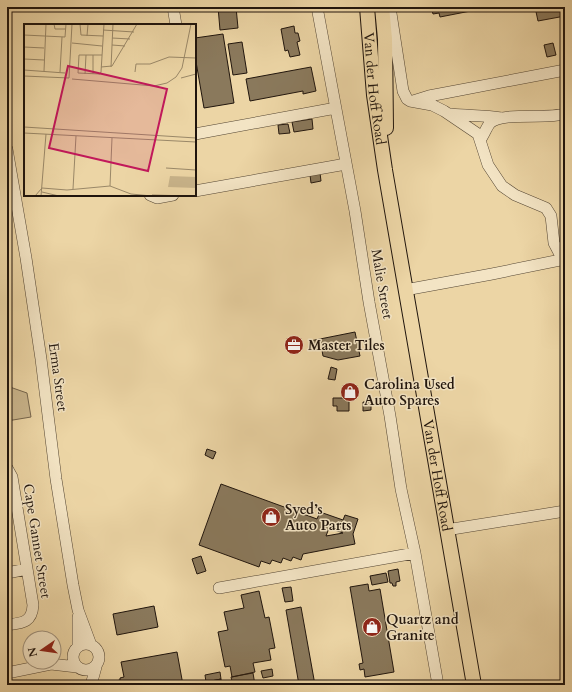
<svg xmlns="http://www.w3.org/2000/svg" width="572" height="692" viewBox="0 0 572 692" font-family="Cardo,serif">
<rect width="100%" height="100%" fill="#ecd5a5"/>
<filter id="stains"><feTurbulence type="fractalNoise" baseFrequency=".005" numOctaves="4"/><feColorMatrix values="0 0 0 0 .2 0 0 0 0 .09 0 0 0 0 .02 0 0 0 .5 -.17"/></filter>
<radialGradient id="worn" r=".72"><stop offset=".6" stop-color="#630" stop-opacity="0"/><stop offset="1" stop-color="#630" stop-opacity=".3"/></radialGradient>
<path fill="#c9b48b" stroke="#74644c" d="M7,386L27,393L31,417L7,421Z"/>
<path fill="#8a795c" stroke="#20150d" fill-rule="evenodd" d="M218,7H236L238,28L220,30Z
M431,7H491L440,17L439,13L433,14Z
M535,7H565V16L538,21Z
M294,26L295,33H298L300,41L297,42L300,55L290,57L288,50L285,51L281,29Z
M223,34L234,103L204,108L195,56V38Z
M242,42L247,73L233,75L228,44Z
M553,43L556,55L547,57L544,45Z
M311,67L316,91L303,94V91L250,101L246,79Z
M312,119L313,129L294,132L292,122Z
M288,124L290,133L279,134L278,125Z
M320,173L321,181L311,183L310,175Z
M355,332L360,356L338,360L323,356L320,339Z
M320,339L321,346L315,347L316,349L312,350L310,341Z
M331,367L337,369L335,380L328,379Z
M333,398H349V411H337V406H333Z
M363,402H371V410L363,411Z
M207,449L216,452L213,459L205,455Z
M221,484L317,519L320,512L343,520L345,515L358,519L353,534L355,544L303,554L301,560L293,557L291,561L283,558L281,563L272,560L270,564L261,561L259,567L199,545ZM329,528L343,533L326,536Z
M201,556L206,571L197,574L192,559Z
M398,569L400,581L396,582V586H393L392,583H390L388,571Z
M386,573L388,582L372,585L370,576Z
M368,584L369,591L380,589L394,672L365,677L364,669L360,670L359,664L363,663L350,587Z
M291,587L293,601L285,602L282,588Z
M259,591L265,618L269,617L275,648L269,649L271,660L253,663L255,672L232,677L230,666L225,667L218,632L228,630L224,612L244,608L241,595Z
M154,606L158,627L117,635L113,614Z
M301,607L315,685H299L286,610Z
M177,652L183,685H99L120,680V678L124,677L121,662Z
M272,669L273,676L263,678L261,671Z
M220,672L221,679L206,682L205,675Z
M253,673L255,685H233L231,677Z
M221,679L222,685H207L206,682Z"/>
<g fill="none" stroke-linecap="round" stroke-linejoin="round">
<defs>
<path id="minor" d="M173,7L176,25
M317,7L355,211L369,302L390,416L401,489L415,553L438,685
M390,7L403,91L407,99L410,101L432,105L444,111L478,134L488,165L502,186L515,195L546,208L551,216L554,243L563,260
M413,101L429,96L565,70
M451,114C468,116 484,115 501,118
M195,134L336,108
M480,140C484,135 486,128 490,123C502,112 546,119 565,114
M7,149L26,258L41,359L56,479L73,585L78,610L91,645
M195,191L346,164
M150,195L157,198L173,195
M405,290L492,274L565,259
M7,468L12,477L33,605C32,623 22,623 7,625
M446,530L565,511
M7,573L27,569
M219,588L415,553
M78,617V647
M73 657a13 13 0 1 1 26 0a13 13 0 1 1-26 0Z
M7,673L51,664L77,667
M91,685L96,667"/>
<g id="major">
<path id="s1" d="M367,7L374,95L385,170L474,685"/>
<path d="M382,7L385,39L386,128"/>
</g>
</defs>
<use href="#minor" stroke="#534533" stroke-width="12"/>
<use href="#major" stroke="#20150d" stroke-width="16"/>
<use href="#minor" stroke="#f3e4c4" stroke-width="11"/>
<use href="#major" stroke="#ecd5a5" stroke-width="14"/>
</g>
<defs>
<symbol id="office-disc" viewBox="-11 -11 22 22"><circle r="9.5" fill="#8f2418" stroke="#f3e4c4"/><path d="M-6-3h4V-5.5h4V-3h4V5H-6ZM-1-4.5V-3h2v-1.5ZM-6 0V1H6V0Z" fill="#fff"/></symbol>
<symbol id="shop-disc" viewBox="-11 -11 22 22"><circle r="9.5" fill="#8f2418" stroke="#f3e4c4"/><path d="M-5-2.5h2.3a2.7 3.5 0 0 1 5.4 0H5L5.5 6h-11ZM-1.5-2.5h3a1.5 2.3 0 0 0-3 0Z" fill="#fff"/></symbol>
</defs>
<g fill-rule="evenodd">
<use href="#office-disc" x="283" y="334" width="22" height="22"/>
<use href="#shop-disc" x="339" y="381" width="22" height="22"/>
<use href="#shop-disc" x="260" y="506" width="22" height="22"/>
<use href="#shop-disc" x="361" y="616" width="22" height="22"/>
</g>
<g text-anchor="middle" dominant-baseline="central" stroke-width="3" stroke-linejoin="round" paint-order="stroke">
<g font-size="14" fill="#20150d" stroke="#f3e4c4">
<text stroke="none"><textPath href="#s1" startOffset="82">Van der Hoff Road</textPath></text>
<text transform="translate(382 284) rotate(80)">Malie Street</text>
<text transform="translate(58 377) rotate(82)">Erma Street</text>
<text stroke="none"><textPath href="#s1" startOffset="474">Van der Hoff Road</textPath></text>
<text transform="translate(37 541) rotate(81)">Cape Gannet Street</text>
</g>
<g font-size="14" font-weight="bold" fill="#20150d" stroke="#f3e4c4" text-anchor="start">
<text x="308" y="345">Master Tiles</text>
<text x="364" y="384">Carolina Used<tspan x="364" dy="16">Auto Spares</tspan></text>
<text x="285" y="509">Syed’s<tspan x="285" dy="16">Auto Parts</tspan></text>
<text x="386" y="619">Quartz and<tspan x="386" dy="16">Granite</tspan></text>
</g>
</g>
<g transform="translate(24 24)">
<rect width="172" height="172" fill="#ecd5a5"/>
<path d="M146,152L172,153V164L144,163Z" fill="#c9b48b"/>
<path fill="none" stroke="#9a8868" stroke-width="1" d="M30,0L31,5H42M56,0L57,11L79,12M79,6L110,8M0,11L41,13L42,0M63,12L64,0M88,14L106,15M48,19L78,22M88,21L101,22M0,23L20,24M78,31H55L54,49L76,50L77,48L80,0M0,35L20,36M77,43L88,42L113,0M87,43L89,0M0,46L41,49M20,47L22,0M36,48L38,13M111,48L112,40H126L145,33L172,34M61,50L62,31M69,50V31M0,52L45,54M45,54L48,0M157,54L172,50M48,55L130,62L143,59L152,53L158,44L167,0M0,103L172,114M0,109L172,118M142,144L172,146M86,162L88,114M49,165L52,112M18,168L35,172M128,171L166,172M11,172L18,164L43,166L86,162L107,170L128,172M17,172L22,110"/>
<path fill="#c2185b" fill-opacity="0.15" stroke="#c2185b" stroke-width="2" d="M44,42L143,65L124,147L25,124Z"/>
<rect width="172" height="172" fill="none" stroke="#20150d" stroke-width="2"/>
</g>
<rect width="572" height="692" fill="none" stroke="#ecd5a5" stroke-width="24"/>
<rect x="8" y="8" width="556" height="676" fill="none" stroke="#20150d" stroke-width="2"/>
<rect x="12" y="12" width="548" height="668" fill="none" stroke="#20150d"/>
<g transform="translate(42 650) rotate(257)"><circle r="19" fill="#f3e4c4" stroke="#9f917b"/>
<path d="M0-3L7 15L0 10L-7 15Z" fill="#8f2418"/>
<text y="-6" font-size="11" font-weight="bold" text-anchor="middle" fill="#20150d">N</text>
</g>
<rect width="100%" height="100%" filter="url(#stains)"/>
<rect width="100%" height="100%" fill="url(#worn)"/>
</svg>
